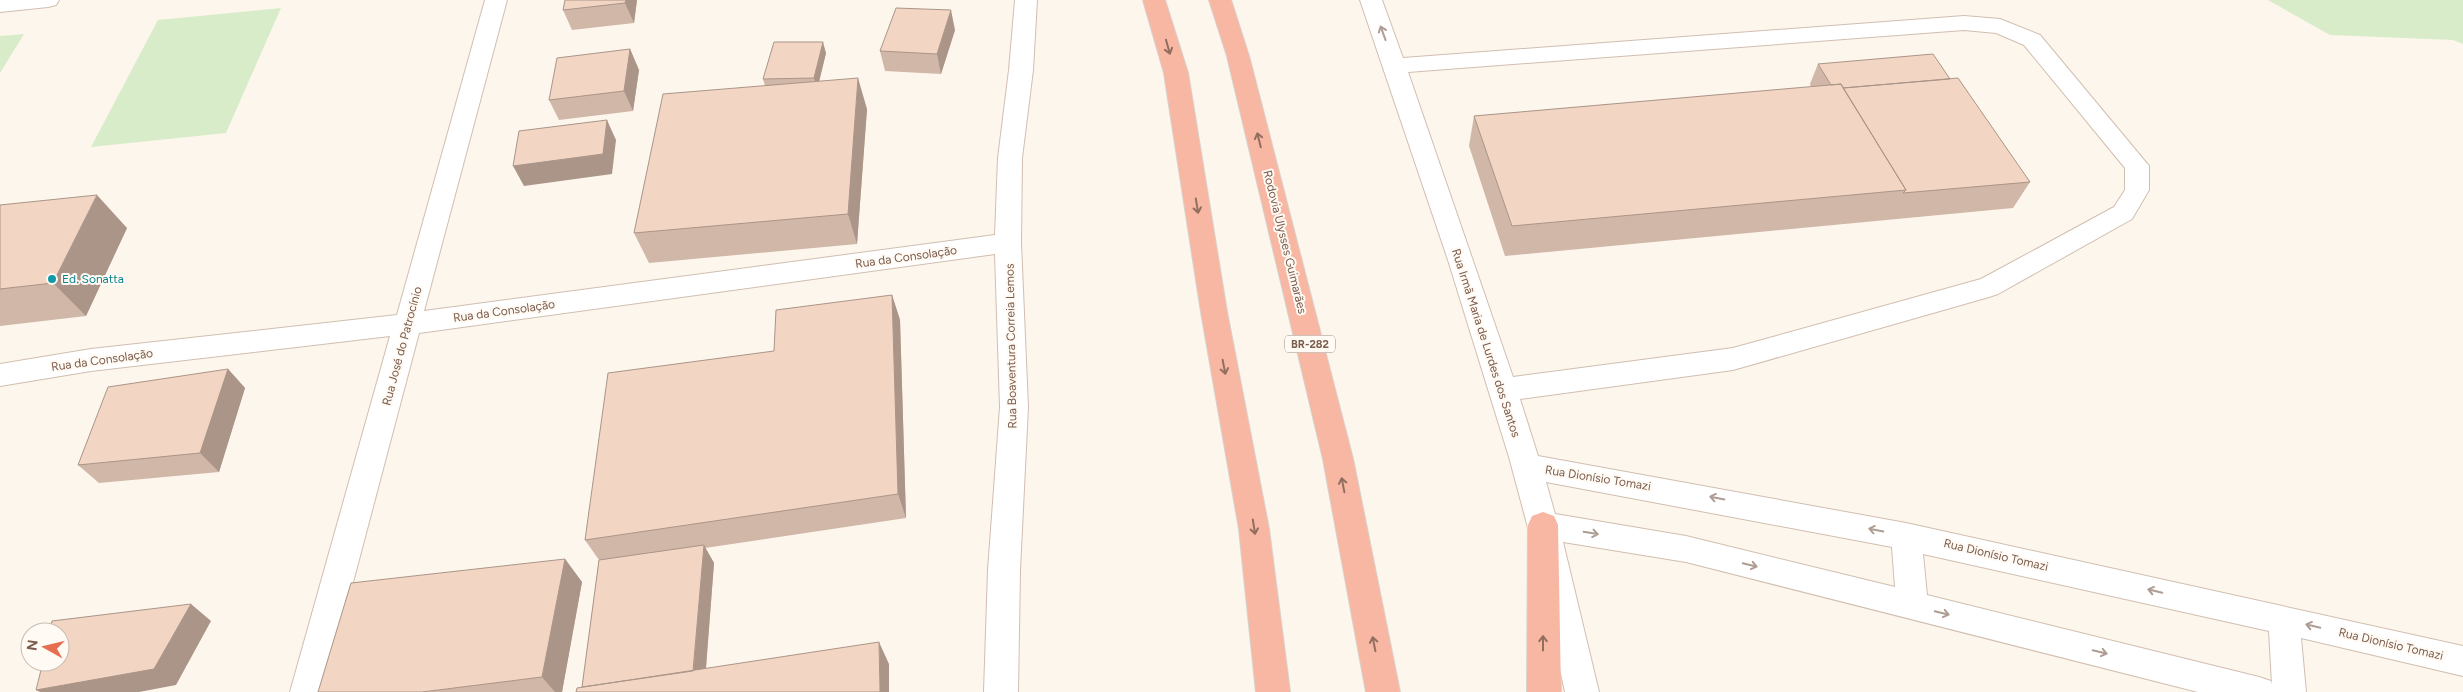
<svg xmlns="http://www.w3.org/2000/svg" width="2463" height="692" viewBox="0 0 2463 692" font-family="Figtree,sans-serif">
<rect width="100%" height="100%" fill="#fdf6ec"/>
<path fill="#d8ecc9" d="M2268,0H2463V44L2453,40L2330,35Z
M281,8L226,133L91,147L158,20Z
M24,34L0,73V36Z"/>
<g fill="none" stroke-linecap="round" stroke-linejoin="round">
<defs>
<path id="minor" d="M0,0H59L56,5L48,7L0,12Z
M485,0H507L424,311L995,235L998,158L1009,70L1015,0H1037L1033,70L1022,158L1021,243L1028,407L1020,570L1018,692H984L988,570L1000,407L995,254L419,333L324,692H290L390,336L91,371L0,386V364L91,349L397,315Z
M1360,0H1382L1403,58L1964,16L2000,19L2040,35L2149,166V190L2132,219L1998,294L1989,297L1733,370L1520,399L1538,456L1906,523L2463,646V676L2301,638L2306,692H2198L1686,562L1563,542L1599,692H1565L1538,565L1509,457L1448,260ZM1964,30L1996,33L2024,45L2125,168V190L2114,207L1981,279L1733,348L1513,377L1408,72ZM1546,482L1892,547L1895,587L1686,536L1555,514ZM1923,554L2269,631L2272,684L2271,681L2259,677L1927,595Z"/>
<path id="highway" d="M1143,0H1165L1188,73L1227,312L1269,529L1290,692H1256L1239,529L1201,312L1164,73Z
M1209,0H1231L1249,56L1353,459L1400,692H1366L1323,459L1227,56Z
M1543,512L1554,516L1558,525L1561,692H1527L1528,525L1532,516Z"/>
</defs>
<use href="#minor" stroke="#d1beb0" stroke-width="2"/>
<use href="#highway" stroke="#dad1cd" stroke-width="2"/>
<use href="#minor" fill="#fff" fill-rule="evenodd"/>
<use href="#highway" fill="#f7b7a3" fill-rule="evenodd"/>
</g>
<path fill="#d1b7a8" d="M637,0L634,23L572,30L563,10Z
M955,30L941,74L885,71L880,51Z
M630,49L639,70L633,111L559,120L549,100Z
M826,53L819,82L867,109L857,244L649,263L634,233L765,86L763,79Z
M1818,64L1950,79L2030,182L2013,208L1505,256L1469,146L1474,116L1811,87L1810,84Z
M0,205L127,228L86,316L0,326Z
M892,295L900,320L906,518L705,548L714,563L706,669L889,664L582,687L599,560L585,540L774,351Z
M228,369L245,388L219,472L99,483L78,465Z
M565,559L582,582L562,692H318Z"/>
<path fill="#aa9588" d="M626,0H637L634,23L625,3Z
M951,10L955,30L941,74L937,54Z
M823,42L826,53L817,90L814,78Z
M630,49L639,70L633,111L624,91Z
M858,78L867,109L857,244L848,214Z
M607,120L616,140L612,174L524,186L513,166Z
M97,195L127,228L86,316L53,283Z
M892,295L900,320L906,518L898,494Z
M228,369L245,388L219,472L200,453Z
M704,545L714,563L704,692L693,676Z
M565,559L582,582L562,692H555L542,677Z
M191,604L211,621L176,685L139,692H40L36,690Z
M879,642L889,664V692H880Z"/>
<path fill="#f3d5c3" stroke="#aa9588" d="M565,0H626L625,3L563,10Z
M896,8L951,10L937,54L880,51Z
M774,42H823L814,78L763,79Z
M630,49L624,91L549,100L557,58Z
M1933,54L1950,79L1843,88L1841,84L1831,85L1818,64Z
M858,78L848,214L634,233L663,94Z
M1958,78L2030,182L1903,193L1906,190L1843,88Z
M1841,84L1906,190L1512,226L1474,116Z
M607,120L603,154L513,166L519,131Z
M97,195L53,283L0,289V205Z
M892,295L898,494L585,540L608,373L774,351L776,310Z
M228,369L200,453L78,465L108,387Z
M704,545L693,671L582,687L599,560Z
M565,559L542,677L422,692H318L351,583Z
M191,604L154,669L36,690L43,662H60V632H49L52,621Z
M879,642L880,692H576L577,688Z"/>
<defs><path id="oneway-shaft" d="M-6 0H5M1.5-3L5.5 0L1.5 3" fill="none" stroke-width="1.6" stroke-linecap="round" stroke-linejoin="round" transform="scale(1.25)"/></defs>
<g stroke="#af9d94">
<use href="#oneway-shaft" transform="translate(1383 33) rotate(-110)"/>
<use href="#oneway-shaft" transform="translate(1717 498) rotate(-169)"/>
<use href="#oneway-shaft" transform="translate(1876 530) rotate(-169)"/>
<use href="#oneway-shaft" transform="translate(1591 533) rotate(10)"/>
<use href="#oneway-shaft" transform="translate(1750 565) rotate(14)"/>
<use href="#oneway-shaft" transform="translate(2155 591) rotate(-167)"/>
<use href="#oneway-shaft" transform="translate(1942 613) rotate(14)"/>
<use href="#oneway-shaft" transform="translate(2313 626) rotate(-167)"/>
<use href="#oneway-shaft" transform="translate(2100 652) rotate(14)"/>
</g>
<g stroke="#936e5e">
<use href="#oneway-shaft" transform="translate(1168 47) rotate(74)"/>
<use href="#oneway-shaft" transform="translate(1259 140) rotate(-104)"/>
<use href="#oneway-shaft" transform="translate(1197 206) rotate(81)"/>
<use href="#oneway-shaft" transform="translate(1224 367) rotate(79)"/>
<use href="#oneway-shaft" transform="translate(1343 485) rotate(-101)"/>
<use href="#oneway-shaft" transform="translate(1254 527) rotate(81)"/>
<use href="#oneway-shaft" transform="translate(1543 643) rotate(-90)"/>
<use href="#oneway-shaft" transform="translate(1374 644) rotate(-101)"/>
</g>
<circle fill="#0f9aa8" stroke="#fffaf3" stroke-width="2" cx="52" cy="279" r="5"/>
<g text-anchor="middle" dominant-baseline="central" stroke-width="4" stroke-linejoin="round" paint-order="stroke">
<rect fill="#fffaf3" stroke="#a28b7f" stroke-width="1" x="1285" y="335.5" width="50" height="17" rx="4"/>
<g font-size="11" font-weight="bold" fill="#7a5c4d">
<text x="1310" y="344">BR-282</text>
</g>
<g font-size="12" fill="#7a5c4d" stroke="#fffaf3">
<text transform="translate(1285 242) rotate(76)">Rodovia Ulysses Guimarães</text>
<text transform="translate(906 257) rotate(-8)">Rua da Consolação</text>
<text transform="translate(504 311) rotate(-8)">Rua da Consolação</text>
<text transform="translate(1486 343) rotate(72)">Rua Irmã Maria de Lurdes dos Santos</text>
<text transform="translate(402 346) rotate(-75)">Rua José do Patrocínio</text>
<text transform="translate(1011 346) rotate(-91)">Rua Boaventura Correia Lemos</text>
<text transform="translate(102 360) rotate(-8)">Rua da Consolação</text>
<text transform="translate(1598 478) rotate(9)">Rua Dionísio Tomazi</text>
<text transform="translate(1996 555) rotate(13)">Rua Dionísio Tomazi</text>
<text transform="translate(2391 644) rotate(13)">Rua Dionísio Tomazi</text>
</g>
<g font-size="12" fill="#0d838f" stroke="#fffaf3" text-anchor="start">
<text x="62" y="279">Ed. Sonatta</text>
</g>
</g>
<g transform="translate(45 647) rotate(278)"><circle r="24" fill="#fffaf3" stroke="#cabbb1"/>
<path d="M0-4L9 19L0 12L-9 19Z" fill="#e76f51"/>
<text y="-8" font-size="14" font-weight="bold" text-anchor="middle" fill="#7a5c4d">N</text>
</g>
</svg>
